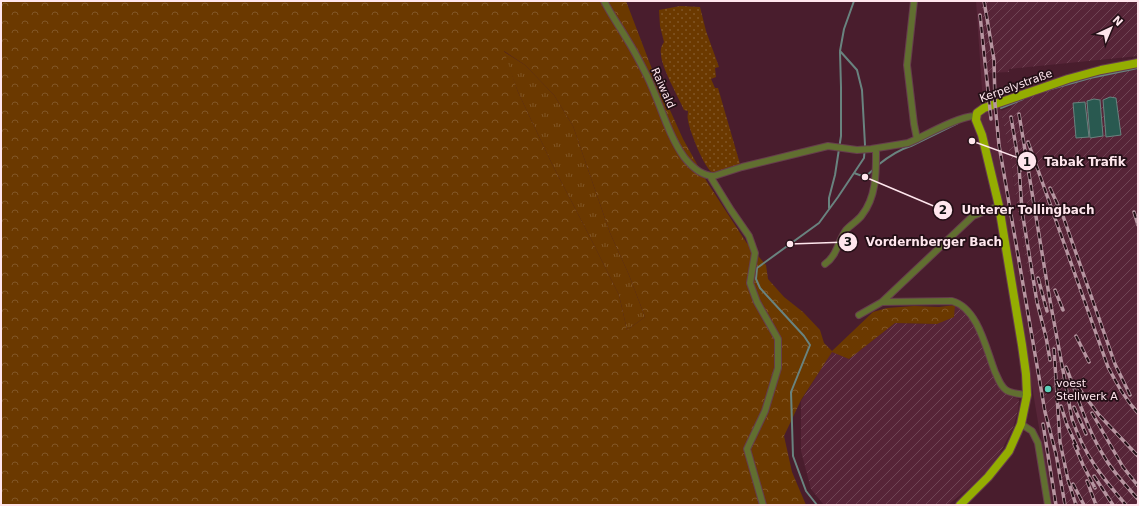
<svg xmlns="http://www.w3.org/2000/svg" width="1139" height="506" viewBox="0 0 1139 506" font-family="'DejaVu Sans',sans-serif">
<defs>
<pattern id="industrial-furrows" width="10" height="10" patternUnits="userSpaceOnUse"><rect width="10" height="10" fill="#572538"/><path d="M-1 1l2-2M0 10L10 0M9 11l2-2" fill="none" stroke="#704555"/></pattern>
<pattern id="grass-tufts" width="24" height="20" patternUnits="userSpaceOnUse"><rect width="24" height="20" fill="#6b3900"/><path d="M3 7l-1-3M5 7V3M7 7l1-3M15 17l-1-3M17 17v-4M19 17l1-3" fill="none" stroke="#815626"/></pattern>
<pattern id="forest-crowns" width="20" height="18" patternUnits="userSpaceOnUse"><rect width="20" height="18" fill="#6b3900"/><path d="M2 6a3 3 0 1 1 6 0M12 15a3 3 0 1 1 6 0" fill="none" stroke="#815626"/></pattern>
<pattern id="garden-dots" width="8" height="8" patternUnits="userSpaceOnUse"><rect width="8" height="8" fill="#6b3900"/><path d="M2 2h.1M6 6h.1" fill="none" stroke="#815626" stroke-width="1.8" stroke-linecap="round"/></pattern>
</defs>
<rect width="100%" height="100%" fill="#491d2d"/>
<path fill="#572538" d="M976,1H981L991,97H999L1010,156L1024,253L1041,327L1033,329L1063,505H1052L999,191L992,153L980,116L983,105Z"/>
<path fill="url(#industrial-furrows)" d="M981,1H1138V56L1009,69V72L988,73Z
M1134,67V70H1138V505H1063L1033,329L1041,327L1024,253L1010,156L1001,111L1011,107L1009,103L1042,91L1106,73Z
M955,305L972,318L1006,393L1012,397L1019,399L1018,410L1013,428L1000,453L987,470L970,487L948,505H824L811,489L801,451V401L832,351L849,359L895,323L937,324Z"/>
<path fill="url(#grass-tufts)" d="M503,51L525,65L554,95L573,126L610,233L629,275L645,317L627,330L619,295L591,239L552,164L518,92Z"/>
<path fill="url(#forest-crowns)" fill-rule="evenodd" d="M1,1H626L655,77L683,139L707,182L746,242L766,265L768,279L784,297L803,312L820,330L824,343L832,351L873,312L887,308L914,306L939,307L955,305L954,317L937,324L895,323L849,359L832,352L801,400L784,436L792,472L806,505H1ZM504,51L525,65L554,95L573,126L610,233L629,275L645,317L627,330L619,295L591,239L552,164L518,92Z"/>
<path fill="url(#garden-dots)" d="M680,6L700,7L706,31L719,67L715,68L716,77L711,79L715,88H718L740,164L738,166L713,173C705,170 689,130 688,120C687,117 688,114 688,111L684,110C678,96 661,67 661,54C660,49 662,45 664,42L660,26L659,10Z"/>
<path fill="#295950" stroke="#69837f" d="M1110,97L1116,98L1121,135L1106,137L1103,100Z
M1094,99L1100,100L1103,136L1090,138L1087,101Z
M1085,102L1089,137L1076,138L1073,103Z"/>
<g fill="none" stroke-linecap="round" stroke-linejoin="round">
<path stroke="#69837f" stroke-width="2" d="M1044,91L1090,78L1138,68
M1001,108L1023,99
M878,165C888,157 898,150 911,146L958,123
M854,173L865,177L874,169
M829,208V198L835,175L841,136V87L840,52
M817,505L806,491L793,456L791,392L810,345L804,336L760,288L756,279L757,268L819,223L838,197L864,158L865,145L862,90L857,70L840,51L844,29L854,1"/>
<defs>
<path id="minor" d="M604,1C611,15 620,27 628,41C635,52 641,64 647,76C660,102 667,133 684,157C691,166 702,176 714,176L742,167L828,146L857,150L871,149L908,143L917,139
M914,1L907,65L914,124L917,139C931,132 962,115 976,116
M710,176L731,210L749,236L755,253L750,283L757,302L778,339V368L765,411L747,449L763,505
M825,264C837,256 838,241 846,230C851,224 858,221 862,215C877,196 876,171 876,149
M882,302L952,301C978,308 986,349 995,372C998,378 1000,386 1006,390C1012,394 1019,394 1027,395
M859,315L882,302L973,216L999,206
M1021,424L1032,431L1038,443L1048,505"/>
<path id="major" d="M960,505L988,477L1009,451L1021,424L1027,395L1026,374L1022,345L999,206L982,135L976,120L977,113L984,108L1068,79L1101,70L1138,63"/>
</defs>
<use href="#minor" stroke="#663d4c" stroke-width="8"/>
<use href="#major" stroke="#663d4c" stroke-width="10"/>
<use href="#minor" stroke="#616f30" stroke-width="6"/>
<use href="#major" stroke="#94ad01" stroke-width="8"/>
<defs>
<path id="rail" d="M984,1L994,60L995,104L999,145L1045,412L1056,454L1065,505
M980,15L991,119
M1019,114L1049,295L1072,419C1085,456 1101,476 1126,505
M1011,117L1020,171
M1028,142L1108,367C1117,384 1125,399 1138,413
M1019,167L1022,211L1037,302L1046,337L1050,360
M1050,188L1063,216L1115,364L1130,395
M1134,212L1138,225
M1038,278L1047,311
M1055,290L1063,310
M1076,336L1089,362
M1054,349L1060,442L1068,480L1076,505
M1066,367C1078,397 1087,430 1105,458C1114,473 1126,486 1138,499
M1078,387L1099,415L1138,456
M1061,406L1067,425L1078,449
M1074,407L1086,434
M1092,413L1123,467L1138,486
M1043,424L1056,505
M1074,444L1083,465L1095,488
M1094,476L1113,505
M1087,481L1096,505
M1073,484L1084,505"/>
</defs>
<use href="#rail" stroke="#b796a1" stroke-width="3.5"/>
<use href="#rail" stroke="#230f16" stroke-width="2" stroke-dasharray="6" stroke-linecap="butt"/>
</g>
<circle fill="#5dceb9" stroke="#230f16" stroke-width="1.5" cx="1048" cy="389" r="4"/>
<g text-anchor="middle" dominant-baseline="central" stroke-width="3.5" stroke-linejoin="round" paint-order="stroke">
<g font-size="11" fill="#ffe6ed" stroke="#230f16">
<text transform="translate(1016 86) rotate(-20)">Kerpelystraße</text>
<text transform="translate(663 88) rotate(66)">Raiwald</text>
</g>
<g font-size="11" fill="#ffe6ed" stroke="#230f16" text-anchor="start">
<text x="1056" y="383">voest<tspan x="1056" dy="13">Stellwerk A</tspan></text>
</g>
</g>
<path fill="none" stroke="#ffe6ed" stroke-width="1.5" d="M972 141L1027 161M865 177L943 210M790 244L848 242"/>
<g fill="#ffe6ed" stroke="#230f16" stroke-width="1.5">
<circle cx="972" cy="141" r="4"/>
<circle cx="865" cy="177" r="4"/>
<circle cx="790" cy="244" r="4"/>
<circle cx="1027" cy="161" r="10"/>
<circle cx="943" cy="210" r="10"/>
<circle cx="848" cy="242" r="10"/>
</g>
<g font-size="12" text-anchor="middle" font-weight="bold" fill="#111">
<text x="1027" y="166">1</text>
<text x="943" y="214">2</text>
<text x="848" y="246">3</text>
</g>
<g font-size="12" text-anchor="middle" font-weight="bold" fill="#ffe6ed" stroke="#230f16" stroke-width="3.5" stroke-linejoin="round" paint-order="stroke">
<text x="1085" y="166">Tabak Trafik</text>
<text x="1028" y="214">Unterer Tollingbach</text>
<text x="934" y="246">Vordernberger Bach</text>
</g>
<rect width="1139" height="506" fill="none" stroke="#ffe6ed" stroke-width="4"/>
<g transform="translate(1111 28) rotate(44)" stroke="#230f16" stroke-width="3" paint-order="stroke">
<path d="M0-3L7 15L0 10L-7 15Z" fill="#ffe6ed"/>
<text y="-6" font-size="11" font-weight="bold" text-anchor="middle" fill="#ffe6ed">N</text>
</g>
</svg>
